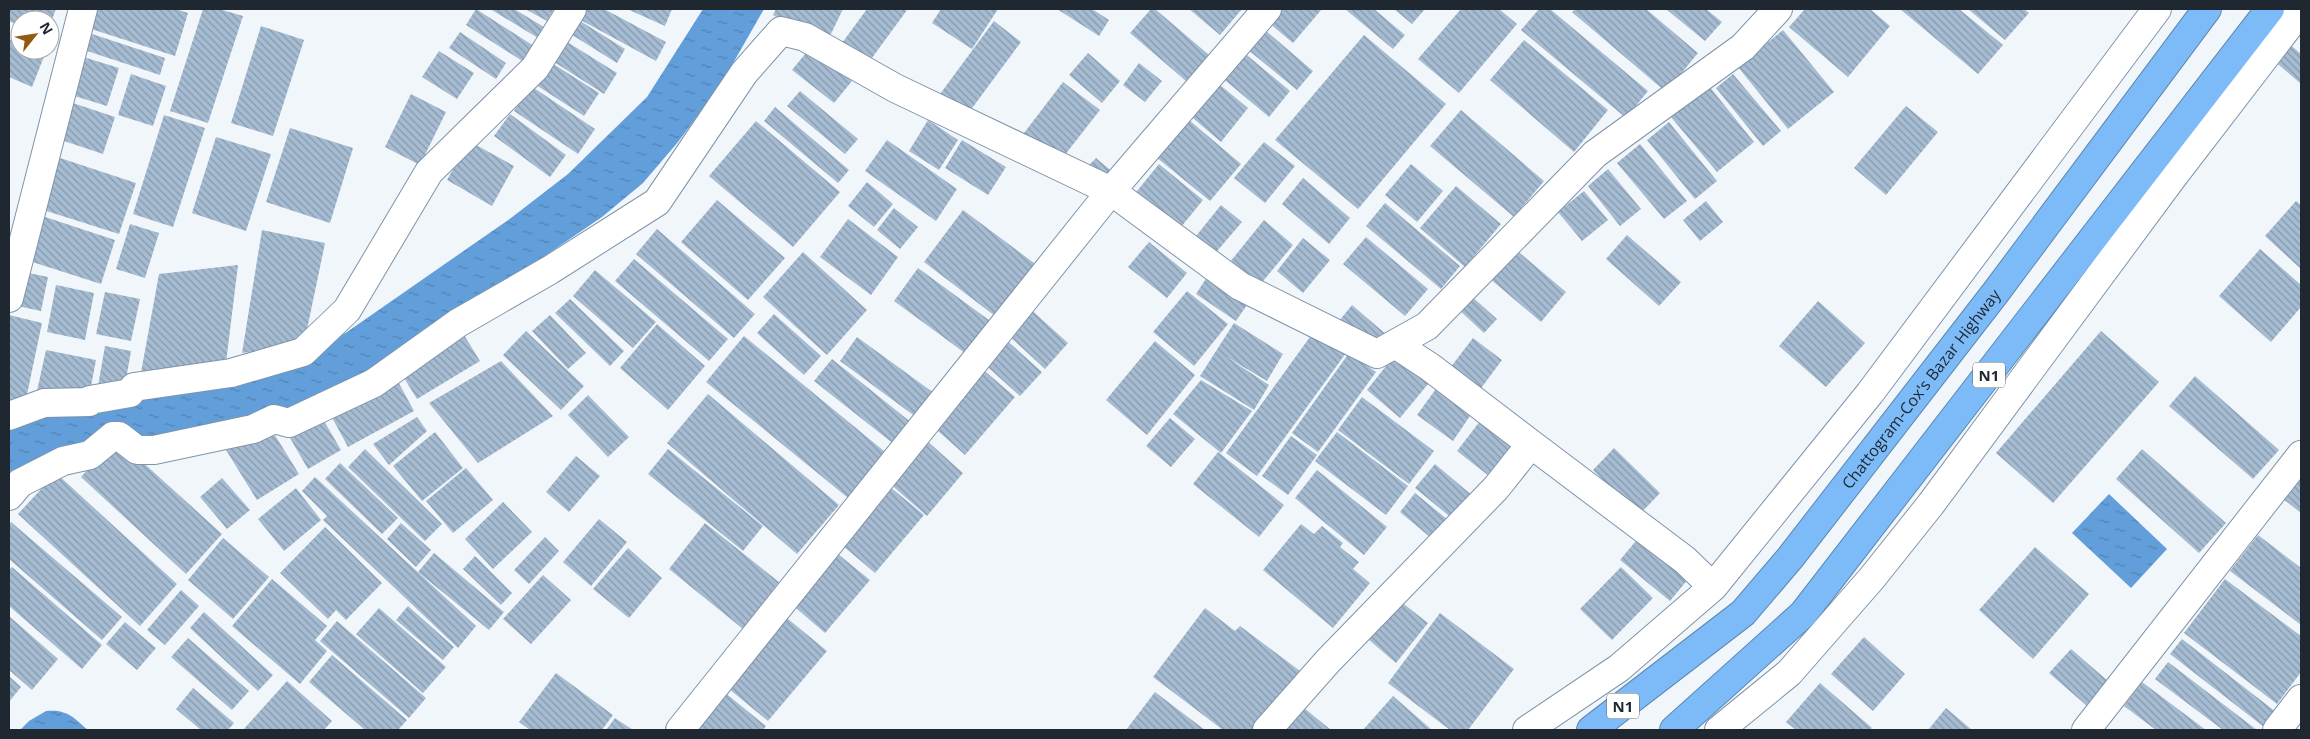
<svg xmlns="http://www.w3.org/2000/svg" width="2310" height="739" viewBox="0 0 2310 739" font-family="'Open Sans',sans-serif">
<defs>
<pattern id="water-ripples" width="26" height="14" patternUnits="userSpaceOnUse" patternTransform="scale(1.25)"><rect width="26" height="14" fill="#629fda"/><path d="M2 4q2-2 4 0t4 0M15 11q2-2 4 0t4 0" fill="none" stroke="#5082b1"/></pattern>
<pattern id="building-back-hatch" width="6" height="6" patternUnits="userSpaceOnUse" patternTransform="scale(1.25)"><rect width="6" height="6" fill="#a6bcd2"/><path d="M-1 5l2 2M0 0l6 6M5-1l2 2" fill="none" stroke="#8799ab"/></pattern>
</defs>
<rect width="100%" height="100%" fill="#f1f6fb"/>
<path fill="url(#water-ripples)" d="M703,9H764L720,86L678,142L643,183L602,217L505,283L322,402L27,465L9,472V425L46,412L285,368L347,332L511,218L568,174L647,97Z
M2109,494L2167,549L2131,588L2072,533Z
M46,711C67,709 73,717 88,730H20L29,721Z"/>
<path fill="url(#building-back-hatch)" d="M9,9H56L50,25V20H20V26L9,21Z
M91,9H176L188,13L175,56L85,27Z
M203,9H219L243,16L208,123L170,111Z
M476,9L537,48L527,64L466,25Z
M490,9H514L549,30L543,41Z
M525,9H554L547,21Z
M582,9H604L666,42L656,61L577,18Z
M627,9H672L665,26Z
M776,9H843L827,42L773,15Z
M867,9L907,10L869,62L842,43Z
M941,9H998L972,49L932,23Z
M1057,9H1092L1109,20L1099,36Z
M1151,9H1155L1215,60L1193,87L1130,33Z
M1189,9H1242L1220,35Z
M1268,9H1322L1293,43L1262,17Z
M1345,9H1374L1405,35L1393,49Z
M1394,9H1425L1412,24Z
M1461,9H1499L1517,24L1459,93L1418,59Z
M1539,9H1550L1648,91L1626,118L1521,30Z
M1575,9H1646L1698,53L1666,92L1572,12Z
M1666,9H1706L1722,22L1705,41Z
M1805,9H1870L1890,26L1848,77L1789,27Z
M1900,9H1959L2003,45L1978,74Z
M1968,9H2024L2029,13L2005,40Z
M577,19L625,49L617,63L569,33Z
M994,21L1021,42L967,115L940,94Z
M1259,25L1313,71L1297,90L1242,45Z
M261,26L304,40L273,136L231,123Z
M1783,30L1834,92L1788,129L1738,67Z
M86,32L165,58L160,75L81,49Z
M460,32L506,63L496,79L449,48Z
M1364,35L1446,104L1358,209L1275,140Z
M9,39L20,44V50H36L45,54L32,87L9,77Z
M564,40L617,73L604,94L551,60Z
M1524,40L1608,110L1574,152L1490,80Z
M2287,42L2301,54V84L2272,59Z
M1236,46L1290,91L1269,117L1214,71Z
M810,48L852,81L834,103L792,70Z
M439,51L474,73L457,99L422,77Z
M1088,53L1120,81L1102,103L1069,75Z
M80,56L119,68L107,106L68,94Z
M547,60L599,93L584,116L533,83Z
M1139,63L1162,81L1145,102L1123,85Z
M131,74L166,86L153,126L118,115Z
M1733,74L1781,131L1763,146L1716,88Z
M1214,80L1248,108L1221,142L1187,113Z
M1063,82L1100,110L1057,165L1021,137Z
M531,86L595,129L578,154L514,111Z
M1709,86L1754,142L1717,172L1671,117Z
M800,91L858,139L845,154L787,106Z
M411,94L446,112L420,165L385,147Z
M70,102L115,117L103,154L58,139Z
M1906,106L1938,132L1886,195L1854,168Z
M775,107L849,170L838,183L764,121Z
M1461,110L1544,181L1514,217L1430,146Z
M510,114L566,155L550,177L494,136Z
M1182,114L1241,164L1210,201L1151,153Z
M164,115L205,128L173,227L133,214Z
M928,120L958,140L939,170L909,151Z
M756,121L840,192L793,247L709,176Z
M1669,122L1717,181L1695,199L1647,140Z
M290,128L353,148L330,223L266,202Z
M216,137L271,154L246,231L192,213Z
M887,140L957,189L936,221L865,171Z
M962,140L1006,167L988,195L945,168Z
M469,141L514,166L492,206L447,180Z
M1264,142L1295,166L1265,203L1234,178Z
M1640,144L1687,201L1664,219L1617,163Z
M51,155L136,183L119,234L34,207Z
M1096,158L1115,174L1102,178L1087,167Z
M1159,164L1203,200L1177,232L1133,196Z
M1411,164L1443,191L1417,222L1385,195Z
M1608,169L1641,209L1620,226L1588,186Z
M1303,178L1350,218L1329,244L1282,204Z
M867,182L893,204L874,227L848,206Z
M1456,186L1501,224L1465,267L1420,228Z
M1584,191L1608,220L1582,241L1558,212Z
M717,200L785,258L748,300L681,242Z
M1706,201L1723,222L1700,241L1683,220Z
M2296,201L2301,205V269L2265,236Z
M1385,203L1460,266L1441,289L1366,226Z
M1221,205L1242,222L1212,257L1192,241Z
M894,208L918,227L900,249L877,230Z
M963,210L1038,266L999,319L924,262Z
M36,214L115,240L101,284L23,259Z
M848,219L898,257L871,295L820,257Z
M1264,220L1293,245L1259,286L1230,262Z
M130,224L159,233L145,278L116,269Z
M657,229L755,314L734,338L636,254Z
M262,230L325,243L304,344L242,353Z
M1627,235L1681,282L1659,306L1606,259Z
M1366,237L1428,289L1405,316L1343,264Z
M1303,238L1330,260L1303,293L1277,271Z
M1149,242L1187,273L1167,298L1128,267Z
M1514,248L1566,292L1541,322L1489,278Z
M2260,249L2301,285V307L2271,342L2219,296Z
M803,252L867,310L827,355L763,297Z
M634,259L728,339L709,361L615,281Z
M238,265L226,363L140,378L159,274Z
M918,268L993,323L969,356L894,301Z
M595,270L656,322L633,348L573,296Z
M19,271L48,277L41,311L13,305Z
M1209,274L1249,302L1236,321L1196,294Z
M56,285L94,293L85,340L47,332Z
M1187,291L1228,324L1194,366L1153,332Z
M105,292L140,299L131,341L96,334Z
M1470,295L1497,319L1484,333L1457,308Z
M570,299L624,351L610,366L555,313Z
M1818,301L1865,343L1826,387L1779,346Z
M1352,305L1387,335L1374,351L1339,321Z
M1027,306L1068,343L1045,369L1005,332Z
M774,314L821,356L804,375L757,333Z
M9,315L42,323L25,404L9,401Z
M550,315L586,353L568,369L532,331Z
M1234,323L1283,354L1267,381L1225,356L1269,385L1254,410L1200,376Z
M657,324L705,366L668,410L620,368Z
M1315,330L1346,353L1257,476L1226,453Z
M526,331L584,386L561,410L503,355Z
M2101,331L2159,382L2053,503L1996,453Z
M464,335L480,361L417,399L401,373Z
M744,336L890,456L853,502L706,382Z
M857,337L938,396L920,420L840,361Z
M1003,337L1042,372L1020,396L981,361Z
M1473,338L1502,360L1479,391L1450,368Z
M1155,341L1195,375L1147,435L1106,400Z
M105,346L131,351L124,391L98,386Z
M46,350L96,360L88,402L37,391Z
M1349,353L1376,372L1318,452L1292,433Z
M1394,356L1428,384L1400,418L1367,390Z
M832,359L912,423L895,445L814,381Z
M501,361L553,416L478,463L429,403Z
M979,366L1015,397L965,455L929,423Z
M395,376L414,411L348,447L329,412Z
M2195,376L2279,450L2253,479L2169,406Z
M1201,380L1252,411L1221,453L1173,414Z
M1438,386L1474,410L1453,441L1417,415Z
M708,394L839,505L797,554L667,443Z
M588,395L629,437L608,457L568,415Z
M1362,397L1434,451L1409,484L1338,430Z
M1487,412L1519,436L1489,476L1457,451Z
M320,414L341,450L308,469L287,433Z
M417,417L427,431L389,465L373,444Z
M1170,418L1195,439L1171,467L1146,446Z
M268,424L299,474L257,500L226,450Z
M435,432L463,468L422,501L393,466Z
M1337,432L1408,486L1386,515L1315,461Z
M1291,436L1317,455L1288,495L1262,476Z
M116,438L222,534L186,574L81,477Z
M925,439L963,473L927,516L888,482Z
M1614,448L1660,493L1639,515L1593,470Z
M365,449L442,524L425,541L348,467Z
M668,449L763,526L743,551L648,474Z
M2142,449L2226,523L2199,553L2116,479Z
M1218,452L1284,505L1259,537L1193,484Z
M576,456L600,476L569,512L546,492Z
M340,463L398,518L382,534L325,479Z
M1435,464L1473,496L1454,520L1415,488Z
M466,468L493,500L453,533L426,501Z
M1317,470L1387,527L1364,555L1295,498Z
M56,473L177,584L140,626L18,514Z
M2301,474V513L2283,499Z
M315,477L476,626L458,648L323,520L327,516L302,491Z
M222,478L250,510L227,529L200,497Z
M884,482L924,515L875,573L836,540Z
M296,488L321,520L284,551L258,519Z
M1415,493L1453,524L1437,543L1400,512Z
M503,502L532,532L493,569L465,539Z
M599,519L627,542L591,586L563,562Z
M11,522L122,617L102,640L9,559V525Z
M401,523L431,550L416,567L387,539Z
M705,523L779,582L743,629L669,569Z
M1301,524L1314,534L1322,526L1343,543L1340,547L1359,562L1353,569L1370,583L1333,628L1263,570Z
M325,527L382,583L346,620L336,610L328,619L280,573Z
M2258,535L2301,568V625L2230,571Z
M1640,536L1689,578L1670,601L1620,560Z
M545,537L559,551L529,584L514,570Z
M223,538L269,577L233,619L188,580Z
M2035,547L2089,594L2033,659L1979,610Z
M628,548L662,578L629,618L593,589Z
M833,550L870,580L825,633L789,602Z
M434,553L504,612L489,630L418,572Z
M475,556L512,593L501,605L463,569Z
M12,567L102,645L82,669L9,606V570Z
M1621,567L1653,598L1612,640L1580,609Z
M543,575L571,600L531,644L503,619Z
M272,579L327,626L315,640L327,651L300,684L232,626Z
M2225,579L2301,636V672L2277,704L2184,633Z
M181,590L199,606L165,645L147,630Z
M1400,601L1428,623L1396,663L1368,639Z
M408,606L454,647L443,660L396,620Z
M379,608L446,667L423,693L356,634Z
M1205,608L1235,631L1240,626L1304,674L1263,730H1223L1153,677Z
M204,612L273,675L258,691L190,628Z
M1440,613L1514,669L1468,730H1450L1388,683Z
M782,614L827,651L768,721L723,684Z
M9,616L58,659L32,690L9,670Z
M337,621L426,698L409,718L320,641Z
M125,622L156,648L137,670L106,644Z
M1864,637L1905,674L1873,711L1831,674Z
M188,638L249,691L232,710L171,657Z
M2182,639L2276,712L2264,727L2170,654Z
M2071,649L2108,681L2087,706L2049,673Z
M332,655L407,720L398,730H365L309,682Z
M2168,662L2257,730H2223L2155,679Z
M556,673L613,715L602,730H530L519,722Z
M9,676L21,687L9,702Z
M287,681L332,721L324,730H243Z
M2142,682L2206,730H2156L2124,706Z
M1820,683L1872,728L1870,730H1796L1786,722Z
M718,687L766,726L763,730H682Z
M193,688L234,723L228,730H201L176,709Z
M1155,692L1205,730H1126Z
M1393,696L1432,730H1363Z
M1298,703L1331,730H1276Z
M1946,708L1972,730H1928Z
M615,718L633,730H606Z"/>
<g fill="none" stroke-linecap="round" stroke-linejoin="round">
<defs>
<path id="minor" d="M9,298L83,9
M9,416L44,403L89,402L90,400L130,393L134,387L231,373L303,352L347,310L429,172L535,68L572,9
M1531,444L1685,560L1713,587
M9,496L20,483L63,461L90,455L113,436H119L137,450H154L253,429L274,419L289,423L374,383L458,323L550,270L657,202L744,73L781,31L805,37L895,88L1111,191L1240,286L1377,354L1427,326L1595,154L1743,47L1778,9
M680,730L1111,191L1267,9
M1267,730L1328,661L1496,488L1531,444L1430,367L1395,344
M1527,730L1619,668L1713,587L1870,393L2157,9
M1719,730L1789,673L1872,578L1931,504L2172,178L2301,10
M2086,730L2301,455
M2277,730L2301,699"/>
<g id="highway">
<path id="s1" d="M1591,730L1743,613L1790,558L1996,292L2207,9"/>
<path d="M1674,730L1803,614L2270,9"/>
</g>
</defs>
<use href="#minor" stroke="#7f94aa" stroke-width="30"/>
<use href="#highway" stroke="#5c87b2" stroke-width="30"/>
<use href="#minor" stroke="#fff" stroke-width="28"/>
<use href="#highway" stroke="#7dbbf8" stroke-width="28"/>
</g>
<g text-anchor="middle" dominant-baseline="central" stroke-width="4.5" stroke-linejoin="round" paint-order="stroke">
<g fill="#fff" stroke="#62686e" stroke-width="1">
<rect x="1973" y="362.5" width="32" height="25" rx="4"/>
<rect x="1607" y="693.5" width="32" height="25" rx="4"/>
</g>
<g font-size="15" font-weight="bold" fill="#1f2730">
<text x="1989" y="375">N1</text>
<text x="1623" y="706">N1</text>
</g>
<g font-size="16" fill="#1f2730" stroke="#fff">
<text stroke="none"><textPath href="#s1" startOffset="478">Chattogram-Cox's Bazar Highway</textPath></text>
</g>
</g>
<rect width="2310" height="739" fill="none" stroke="#1f2730" stroke-width="20"/>
<g transform="translate(35 35) rotate(60)"><circle r="24" fill="#ffffff" stroke="#a5a9ac"/>
<path d="M0-4L9 19L0 12L-9 19Z" fill="#905b0e"/>
<text y="-8" font-size="14" font-weight="bold" text-anchor="middle" fill="#1f2730">N</text>
</g>
</svg>
